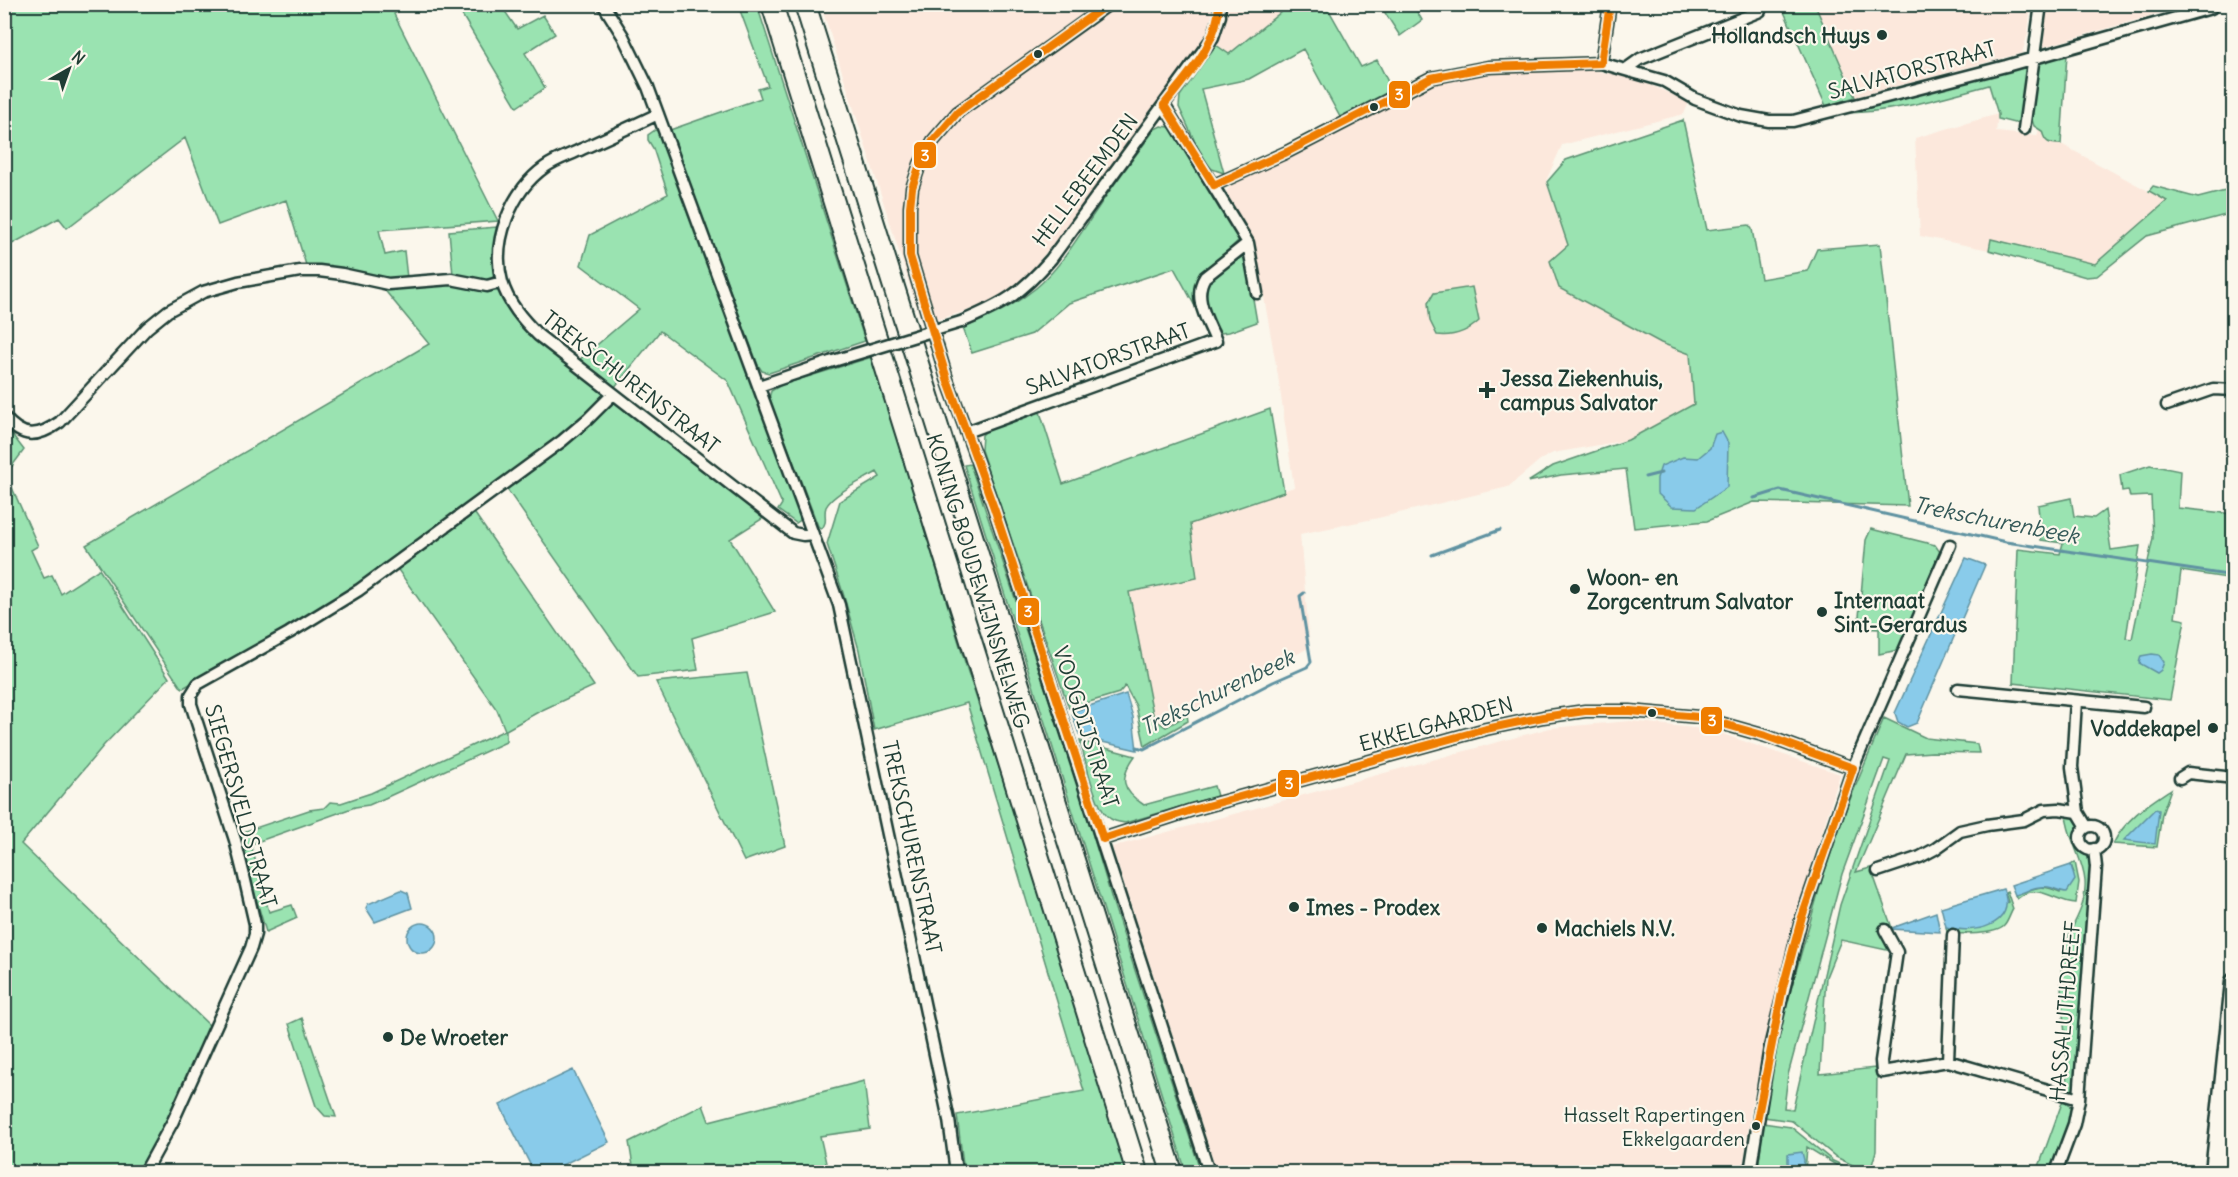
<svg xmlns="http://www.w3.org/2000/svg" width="2238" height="1177" viewBox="0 0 2238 1177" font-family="Delius,sans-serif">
<rect width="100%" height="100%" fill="#fbf7ec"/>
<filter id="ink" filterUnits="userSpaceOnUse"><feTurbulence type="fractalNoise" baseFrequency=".0167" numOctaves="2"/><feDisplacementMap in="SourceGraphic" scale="12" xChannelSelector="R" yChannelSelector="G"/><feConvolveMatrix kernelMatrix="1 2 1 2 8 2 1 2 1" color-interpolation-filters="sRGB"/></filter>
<g filter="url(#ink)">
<path fill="#fce8dc" d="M821,5H1291L1229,55L1205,37L1073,219L1025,278L1007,292L983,306L922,324Z
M1815,5H2031L2028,33L2022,53L1855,97Z
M2047,5V4L2188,5L2043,47Z
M1534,70L1596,71L1632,77L1689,102L1684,114L1562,145L1546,181L1568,245L1559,288L1661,343L1691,354L1694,404L1628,440L1553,453L1540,460L1508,487L1378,518L1300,534L1310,647L1166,727L1154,719L1129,591L1190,524L1294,487L1278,376L1254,241L1226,192L1236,179L1305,151L1320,141L1412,93L1447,78Z
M1998,114L1996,132L2037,136L2039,129L2042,131L2045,140L2050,144H2061L2167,201L2095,265L1991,239L1989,250L1920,236L1915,138Z
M1630,721L1711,730L1840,774L1796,916L1764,1045L1751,1110L1742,1172H1217L1112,847L1550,728Z"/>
<path fill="#9ae3b1" stroke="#5c9072" stroke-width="1.5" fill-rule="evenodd" d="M1291,4L1326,5L1361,67L1377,60L1392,90L1340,117L1303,49L1249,79L1201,89L1224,173L1212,169L1202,157L1179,107L1180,96L1216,45L1229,54Z
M4,5H408L394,14L498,221L379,230L385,255L404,251L407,278L384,279L341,269L306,265L286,200L218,225L185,138L67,228L59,218L5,248Z
M456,5H505L502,7L517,29L543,15L555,34L525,53L545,88L517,107Z
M738,5H757L865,341L769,373L762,371L758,365L670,130L761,98L758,89L768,86Z
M1371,5H1413L1422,20L1400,36L1382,8L1374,11Z
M1781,5H1815L1855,97L1826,106Z
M2067,54L2061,144C2049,144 2045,143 2042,131L2034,126L2031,117L2040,61Z
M2021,65L2027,70L2020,121L2014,123L1998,119V114L1989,85C1941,98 1892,113 1842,113Z
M1683,120L1707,230L1749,225L1752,229L1761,279L1807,271L1817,249L1880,244L1908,506L1754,502L1707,521L1634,528L1626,469L1561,475L1528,482L1553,466L1628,440L1694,404L1690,354L1661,343L1559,288L1550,261L1568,245L1547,182L1566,160Z
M1161,126L1169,127L1175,132L1212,195L1237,232L1239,240L1203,274L1201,317L1174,268L1069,303L1032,334L972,353L963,328C990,318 1014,306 1036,288C1062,266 1079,235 1098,208C1116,181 1136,155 1155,129Z
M655,130L659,131L802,519L796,523L778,510L782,504L728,381L660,331L614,388L578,361L639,309L581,265L590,235L668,194L653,148L648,140V135Z
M2153,186L2198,198L2233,189V213L2147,236L2097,276L2086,277L1989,250L1991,239L2095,264L2167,201L2149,191Z
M497,227L496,273C488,287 466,278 453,275L449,231Z
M1239,257L1246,258L1257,322L1229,332L1221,333C1210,319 1195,291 1211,276C1219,269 1230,263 1239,257Z
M439,283L495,290L502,293L521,325L563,362L602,391L603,398L559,437L351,592L183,688L180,686L86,545L429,344L383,288Z
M1472,287L1479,321C1466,333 1453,337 1437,335L1430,321L1428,303L1434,293Z
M872,357L967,669L1025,847L1127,1172H964L957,1115L1084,1091L967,703L874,730L859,650L843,593L827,544L840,501L880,477L877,472C864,480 833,493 826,507C823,515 829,522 821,529L818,526L769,398L771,391L781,385Z
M614,403L619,404L765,517L730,539L775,612L692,638L698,670L638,677L506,488Z
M1270,409L1284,492L1190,524L1197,578L1129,592L1154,719L1166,727L1187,715L1188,721L1145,746L1136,706L1125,686L1119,693L1069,708L981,450L982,435L988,429L1033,411L1040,412L1063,484Z
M4,424L24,450L6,474L38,546L31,550L44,578L52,575L61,594L99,569L169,678L104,745L21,844L211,1027L163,1134L140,1172H5Z
M970,464L1080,792L1113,903L1201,1172H1186L964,465Z
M2150,465L2180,471L2178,508L2233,514V579L2181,571L2175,618L2185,620L2170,700L2013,683L2018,549L2060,554L2063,543L2041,540L2038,505L2071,498L2074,516L2094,518L2105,510L2111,550L2140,546L2126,638L2132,639L2153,538L2151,496L2130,497L2128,490L2122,491L2120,475Z
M473,511L594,686L540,711L506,730V742L385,798L369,805L355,807L251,844L269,912L292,905L297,918L266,932L237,834L309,810L324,808L330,802L341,803L371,793L505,730L497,710L396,567Z
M1871,529L1935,545L1940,552L1898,650L1879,654V629L1858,628L1866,540Z
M747,673L785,846L744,861L656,682Z
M1884,718L1926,738L1977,744L1979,753L1932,752L1906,754L1856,872L1874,867L1878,875L1874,877L1892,928L1883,935L1891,951L1841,940L1826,977L1820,1074L1875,1068L1877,1073L1876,1151L1870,1172H1867L1836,1157L1792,1121L1764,1117L1783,1017L1823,876L1846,809ZM1884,759L1890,761L1840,905L1793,1109L1784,1108L1788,1075L1842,874Z
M1080,741L1135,756C1119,778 1121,790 1144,805L1214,786L1217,796L1125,823C1118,822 1112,821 1107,816C1095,805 1085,758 1080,741Z
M2171,789L2162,814L2157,847L2113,844C2126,818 2147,805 2171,789Z
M2066,814L2077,816L2079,822L2076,841L2090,860L2091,881L2075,1087L2072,1091L2065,1093C2073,1046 2054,998 2064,950C2070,924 2087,910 2085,881C2083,858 2067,837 2066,814Z
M2075,862L2079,882L2076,903C2055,902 2037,881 2017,899L2015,895C2034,890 2038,882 2060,892L2074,873L2071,865Z
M2007,891L2013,909C2010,914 2008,922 2004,926C1995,935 1959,935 1947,932L1946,927L1954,929L2008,902L2005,892Z
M302,1018L336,1117L325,1116L316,1106L289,1024Z
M864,1081L870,1129L820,1136L828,1172H634L629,1142L703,1105L709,1121Z
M2063,1100L2069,1105L2072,1111L2051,1172H2037Z
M1763,1123L1791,1127L1833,1161L1857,1172H1847L1807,1147L1805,1172H1758Z"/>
<path fill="#89cbea" stroke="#5f92a1" stroke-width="1.5" d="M1722,432L1728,443L1727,487L1696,508L1672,507L1657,493V478L1661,466L1683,457L1698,458L1710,448L1715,434Z
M1966,558L1985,565L1917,723L1907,727L1898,722L1895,713Z
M2152,654L2159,655L2164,662L2161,670L2157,673L2139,663L2141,656Z
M1126,694L1133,717L1137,750L1085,738L1079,734L1072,714L1074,711Z
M2155,809L2159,810L2155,844L2124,840Z
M2071,865L2075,880L2067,892C2060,892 2055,888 2048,887C2035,885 2027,892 2015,895L2011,885Z
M2003,889C2019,926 1972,935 1946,927L1941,907Z
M401,890L408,893L412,908L375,922L366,908L368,904Z
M1936,912L1940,932L1891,929L1892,928Z
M407 938a15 15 0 1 1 30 0a15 15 0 1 1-30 0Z
M573,1070L609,1142L548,1172H534L500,1105Z
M1802,1152L1804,1160L1803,1172H1788V1154Z"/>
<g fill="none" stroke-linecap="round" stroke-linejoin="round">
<path stroke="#5f92a1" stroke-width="3" d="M1645,477L1661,473
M1754,498L1780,490L2006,542L2234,576
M1432,555L1500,530
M1137,747L1144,749L1273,682L1307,667L1311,662L1300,596L1304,593"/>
<defs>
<path id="minor" d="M603,4L623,36L648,87L839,605L949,1120L956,1172
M1109,4L958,112L933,141L920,164L912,188L910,207V256L947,379L994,508L1209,1172
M1601,63L1610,4
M1626,69L1640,59L1760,11
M1164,105L1248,243L1257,293
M658,114C633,126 608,137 582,149C570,155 556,159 545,167C511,191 491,242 502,282C508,303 523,320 538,335L793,533L803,535L813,534
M2024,129L2041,4
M1214,185L1287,152L1431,78L1488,67L1601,63L1664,81L1695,99L1741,116L1769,121H1793L2006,66L2211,8
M961,322C1003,304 1020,295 1051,259L1213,37L1220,16L1219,4
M759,386L830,362
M2167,405L2213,389L2234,390
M4,417C23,439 37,438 60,422L147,328L168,311L203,292L238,282L300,271H319L342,274L388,284L451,279L487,286L502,282
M966,432L1216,341C1208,321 1192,297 1205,277L1248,243
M1958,689L2144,707
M2076,701L2072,767L2078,812
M2180,778L2188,773L2234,778
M2080 838a12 12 0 1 1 24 0a12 12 0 1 1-24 0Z
M1103,839L1192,810L1486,729L1543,717L1585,711H1630L1699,717L1766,736L1853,768
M1878,871L1920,857L1935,849L1960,831L1987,825L2024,820L2044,810L2059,809L2078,812L2087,827
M1885,930L1897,952L1881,1061L1882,1072L1948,1061L2079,1099
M1948,1061L1953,935
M145,1172L173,1121L251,948L255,934V924L243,872L235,840L191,704V695L198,684L289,633L359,590L562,441L588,419L613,394
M1750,1172L1770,1047L1801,920L1853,768L1950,545
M2056,1172L2074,1124L2079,1099L2096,867L2094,849"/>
<path id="primary" d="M2214,1172L2234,982
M2227,1172L2234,1112"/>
<path id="motorway" d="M772,4L1137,1172
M805,4L1172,1172"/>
</defs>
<use href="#minor" stroke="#1f3d34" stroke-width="15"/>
<use href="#primary" stroke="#1f3d34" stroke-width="21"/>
<use href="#motorway" stroke="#1f3d34" stroke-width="24"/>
<use href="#minor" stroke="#fbf7ec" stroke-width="10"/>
<use href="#primary" stroke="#fbf7ec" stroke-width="16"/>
<use href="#motorway" stroke="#fbf7ec" stroke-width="20"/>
<defs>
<path id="minor-bridge" d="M830,362L961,322"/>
</defs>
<use href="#minor-bridge" stroke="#1f3d34" stroke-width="15" stroke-linecap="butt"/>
<use href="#minor-bridge" stroke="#fbf7ec" stroke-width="10"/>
<defs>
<path id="bus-1" d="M1601,63L1610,4
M1164,105C1187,75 1218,45 1219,4
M1164,105L1214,185
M1214,185L1287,152L1431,78L1488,67L1601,63
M1103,839L994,508L947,379L910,256V207L912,188L920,164L933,141L958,112L1108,4
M1103,839L1192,810L1486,729L1543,717L1585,711H1630L1699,717L1766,736L1853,768
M1756,1126L1783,987L1801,920L1853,768"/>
</defs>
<use href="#bus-1" stroke="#fbf7ec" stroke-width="12"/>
<use href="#bus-1" stroke="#ef7d00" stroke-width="8"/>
</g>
</g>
<g fill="#1f3d34" stroke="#fbf7ec" stroke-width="2">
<circle cx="1882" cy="35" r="6"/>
<circle cx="1038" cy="54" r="5"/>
<circle cx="1374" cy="107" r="5"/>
<path d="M1484 381h6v6h6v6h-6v6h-6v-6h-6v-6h6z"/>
<circle cx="1575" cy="589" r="6"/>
<circle cx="1822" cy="612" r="6"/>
<circle cx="1652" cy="713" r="5"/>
<circle cx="2213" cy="728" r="6"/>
<circle cx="1294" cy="907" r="6"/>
<circle cx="1542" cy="928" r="6"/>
<circle cx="388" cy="1037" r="6"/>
<circle cx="1756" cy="1126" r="5"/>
</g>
<g text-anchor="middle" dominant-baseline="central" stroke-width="4.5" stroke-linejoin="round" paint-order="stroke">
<g font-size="20" fill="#1f3d34" stroke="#fbf7ec" text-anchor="end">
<text x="1745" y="1114">Hasselt Rapertingen<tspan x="1745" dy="24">Ekkelgaarden</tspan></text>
</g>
<g font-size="21" font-weight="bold" fill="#1f3d34" stroke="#fbf7ec" text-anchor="start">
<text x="1870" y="35" text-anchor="end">Hollandsch Huys</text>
<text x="1500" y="378">Jessa Ziekenhuis,<tspan x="1500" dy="24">campus Salvator</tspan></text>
<text x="1587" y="577">Woon- en<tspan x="1587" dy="24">Zorgcentrum Salvator</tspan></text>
<text x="1834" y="600">Internaat<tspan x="1834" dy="24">Sint-Gerardus</tspan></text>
<text x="2201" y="728" text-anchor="end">Voddekapel</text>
<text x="1306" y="907">Imes - Prodex</text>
<text x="1554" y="928">Machiels N.V.</text>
<text x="400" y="1037">De Wroeter</text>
</g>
<g font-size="21" fill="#1f3d34" stroke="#fbf7ec">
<text transform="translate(1912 70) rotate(-15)">SALVATORSTRAAT</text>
<text transform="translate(1085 180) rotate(-53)">HELLEBEEMDEN</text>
<text transform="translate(1108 359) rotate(-20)">SALVATORSTRAAT</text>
<text transform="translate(631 382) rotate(38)">TREKSCHURENSTRAAT</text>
<text transform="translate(978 581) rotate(73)">KONING BOUDEWIJNSNELWEG</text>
<text transform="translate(1436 724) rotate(-15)">EKKELGAARDEN</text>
<text transform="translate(1086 727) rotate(72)">VOOGDIJSTRAAT</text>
<text transform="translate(241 806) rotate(74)">SIEGERSVELDSTRAAT</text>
<text transform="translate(912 847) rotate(78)">TREKSCHURENSTRAAT</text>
<text transform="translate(2065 1011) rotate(-85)">HASSALUTHDREEF</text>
</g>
<g font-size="22" font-style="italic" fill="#345958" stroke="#fbf7ec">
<text transform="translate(1996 520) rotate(11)">Trekschurenbeek</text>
<text transform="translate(1217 692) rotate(-26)">Trekschurenbeek</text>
</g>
</g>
<g stroke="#fbf7ec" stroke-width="2">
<rect x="1388" y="80" width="23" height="29" rx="6" fill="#ef7d00"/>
<rect x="913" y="141" width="24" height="28" rx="6" fill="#ef7d00"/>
<rect x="1017" y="597" width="23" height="29" rx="6" fill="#ef7d00"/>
<rect x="1700" y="706" width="23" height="29" rx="6" fill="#ef7d00"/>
<rect x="1277" y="769" width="23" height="29" rx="6" fill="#ef7d00"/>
</g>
<g font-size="16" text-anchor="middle" font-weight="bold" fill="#fff">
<text x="1399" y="100">3</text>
<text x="925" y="161">3</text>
<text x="1028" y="617">3</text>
<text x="1712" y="726">3</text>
<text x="1289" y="789">3</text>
</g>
<rect width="2238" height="1177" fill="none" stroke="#fbf7ec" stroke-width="24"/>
<rect x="12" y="12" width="2214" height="1153" fill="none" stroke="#1f3d34" stroke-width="2" filter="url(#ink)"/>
<g transform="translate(69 69) rotate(40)" stroke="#fbf7ec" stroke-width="4.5" paint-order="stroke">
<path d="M0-4.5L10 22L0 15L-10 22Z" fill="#1f3d34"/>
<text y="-9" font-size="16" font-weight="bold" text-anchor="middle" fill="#1f3d34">N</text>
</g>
</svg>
